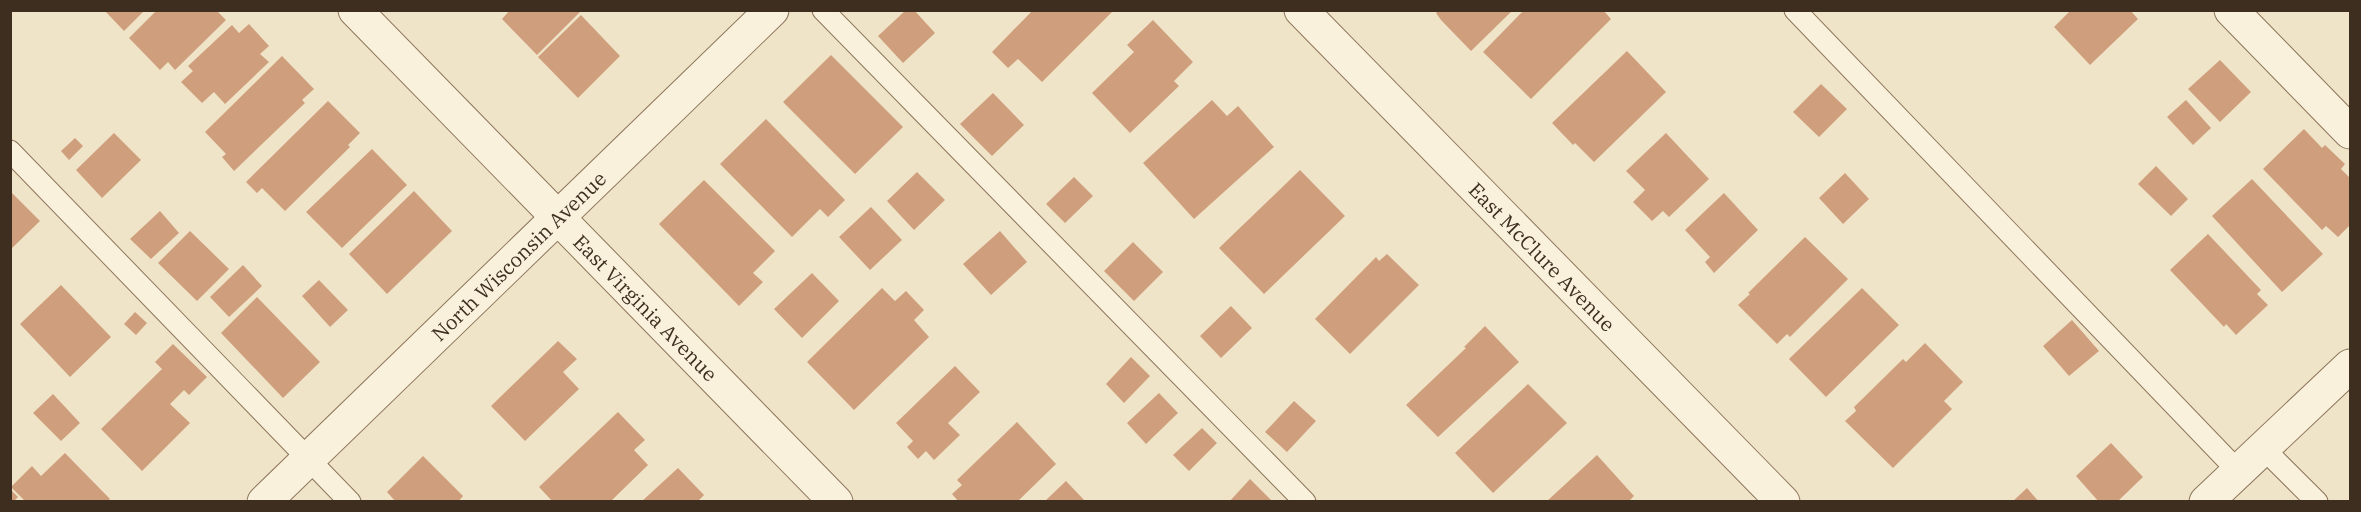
<svg xmlns="http://www.w3.org/2000/svg" width="2361" height="512" viewBox="0 0 2361 512" font-family="'IBM Plex Serif',serif">
<rect width="100%" height="100%" fill="#f0e4c8"/>
<path fill="#cf9f7d" d="M104,10H145L124,31Z
M157,10H216L226,20L175,70L168,62L160,70L129,38Z
M510,10H582L537,55L502,19Z
M906,10H914L935,33L903,63L878,36Z
M1033,10H1114L1042,82L1018,59L1008,68L992,52Z
M1439,10H1513L1471,51L1441,20L1436,13Z
M1524,10H1603L1611,19L1531,99L1483,52Z
M2071,10H2130L2138,19L2090,65L2054,27Z
M581,15L620,56L578,98L538,57Z
M1153,20L1193,62L1174,81L1179,86L1130,133L1092,93L1134,52L1127,45Z
M249,24L269,46L260,54L269,62L225,104L214,92L202,103L181,82L193,71L188,66L232,25L239,33Z
M1627,51L1666,92L1594,162L1575,143L1573,145L1552,123Z
M831,55L903,127L855,174L783,102Z
M282,56L314,89L302,100L305,103L234,171L222,157L226,154L205,132Z
M2220,60L2251,92L2220,122L2188,89Z
M1821,84L1847,109L1819,137L1793,112Z
M993,93L1024,125L992,156L960,124Z
M1212,100L1227,116L1238,106L1274,147L1194,219L1143,163Z
M2186,100L2211,128L2193,145L2167,117Z
M328,101L360,133L348,145L350,147L285,211L262,188L257,193L246,182Z
M766,119L845,200L828,217L820,209L792,237L720,164Z
M2304,129L2322,148L2325,145L2345,164L2341,169L2350,178V225L2338,237L2326,226L2322,230L2263,169Z
M114,133L141,160L102,198L76,170Z
M1666,133L1709,179L1669,217L1663,211L1652,221L1633,202L1645,190L1626,171Z
M75,138L83,146L69,160L61,151Z
M372,149L407,185L342,248L306,212Z
M2156,166L2188,199L2171,216L2138,184Z
M1300,170L1345,216L1264,294L1219,248Z
M917,172L945,200L914,230L887,201Z
M1845,173L1869,199L1843,224L1819,198Z
M1074,177L1093,196L1065,223L1046,204Z
M2252,179L2323,254L2282,292L2212,216Z
M704,180L775,251L753,273L763,282L739,306L659,224Z
M10,191L40,221L10,250Z
M414,191L452,231L387,294L349,254Z
M1724,193L1758,230L1714,273L1705,262L1710,257L1685,230Z
M871,207L902,240L870,270L839,237Z
M160,211L179,233L151,259L130,239Z
M190,231L229,269L197,301L158,263Z
M1000,231L1027,262L991,295L963,264Z
M2208,234L2261,290L2257,294L2268,305L2236,335L2226,324L2224,327L2170,270Z
M1805,237L1848,279L1790,337L1787,334L1777,344L1738,305L1750,294L1748,293Z
M1133,242L1163,272L1134,301L1104,271Z
M1387,254L1419,285L1350,354L1315,319L1376,257L1379,261Z
M243,265L262,286L229,317L210,297Z
M812,273L839,301L802,338L774,309Z
M319,280L348,310L330,327L302,296Z
M61,285L111,337L70,377L20,324Z
M882,288L895,301L906,291L924,310L914,320L929,337L854,410L807,362Z
M1862,288L1899,325L1826,397L1789,359Z
M257,297L320,362L283,398L221,333Z
M1231,306L1252,328L1221,358L1200,336Z
M135,312L147,323L136,335L124,324Z
M2072,320L2099,351L2069,376L2043,346Z
M1485,326L1519,362L1438,437L1406,405L1466,348L1464,347Z
M558,341L577,359L563,372L579,389L525,441L491,406Z
M1925,343L1963,382L1944,401L1952,409L1893,468L1845,421L1856,411L1854,407L1903,359L1906,362Z
M173,344L207,377L189,395L184,390L170,404L190,423L142,471L101,429L162,369L155,362Z
M1131,357L1150,376L1124,403L1106,384Z
M955,366L980,392L948,423L960,435L934,460L926,451L918,459L907,447L913,441L896,423Z
M1528,384L1567,423L1493,493L1455,453Z
M1159,393L1178,413L1146,444L1127,423Z
M53,394L80,423L61,441L33,413Z
M1294,401L1316,421L1287,452L1265,432Z
M618,412L645,440L634,450L648,465L610,502H553L539,487Z
M1017,422L1056,464L1017,502H959L952,494L962,485L957,480Z
M1202,428L1217,443L1189,471L1173,455Z
M2111,443L2143,477L2117,502H2099L2076,476Z
M65,453L110,499L107,502H26L11,487L32,466L41,476Z
M1597,455L1634,496L1628,502H1546Z
M423,456L463,496L458,502H396L387,492Z
M678,468L704,495L697,502H641Z
M1250,479L1273,502H1229Z
M1066,481L1086,502H1044Z
M2027,488L2039,502H2012Z
M10,489L18,497L13,502H10Z"/>
<g fill="none" stroke-linecap="round" stroke-linejoin="round">
<defs>
<path id="service" d="M823,10L1305,502
M1795,10L2237,470
M10,151L350,502
M2262,447L2317,502"/>
<g id="minor">
<path id="s1" d="M355,10L836,502"/>
<path d="M2231,10L2350,132"/>
<path d="M2206,502L2350,366"/>
</g>
<g id="tertiary">
<path id="s2" d="M1301,10L1783,502"/>
<path id="s3" d="M264,502L772,10"/>
</g>
</defs>
<use href="#service" stroke="#8d765c" stroke-width="23"/>
<use href="#minor" stroke="#8d765c" stroke-width="35"/>
<use href="#tertiary" stroke="#8d765c" stroke-width="35"/>
<use href="#service" stroke="#faf1dc" stroke-width="21"/>
<use href="#minor" stroke="#faf1dc" stroke-width="33"/>
<use href="#tertiary" stroke="#faf1dc" stroke-width="33"/>
</g>
<g text-anchor="middle" dominant-baseline="central" stroke-width="4.5" stroke-linejoin="round" paint-order="stroke">
<g font-size="20" fill="#3d2e20" stroke="#f7eed8">
<text stroke="none"><textPath href="#s2" startOffset="345">East McClure Avenue</textPath></text>
<text stroke="none"><textPath href="#s3" startOffset="354">North Wisconsin Avenue</textPath></text>
<text stroke="none"><textPath href="#s1" startOffset="416">East Virginia Avenue</textPath></text>
</g>
</g>
<rect width="2361" height="512" fill="none" stroke="#3d2e20" stroke-width="24"/>
</svg>
